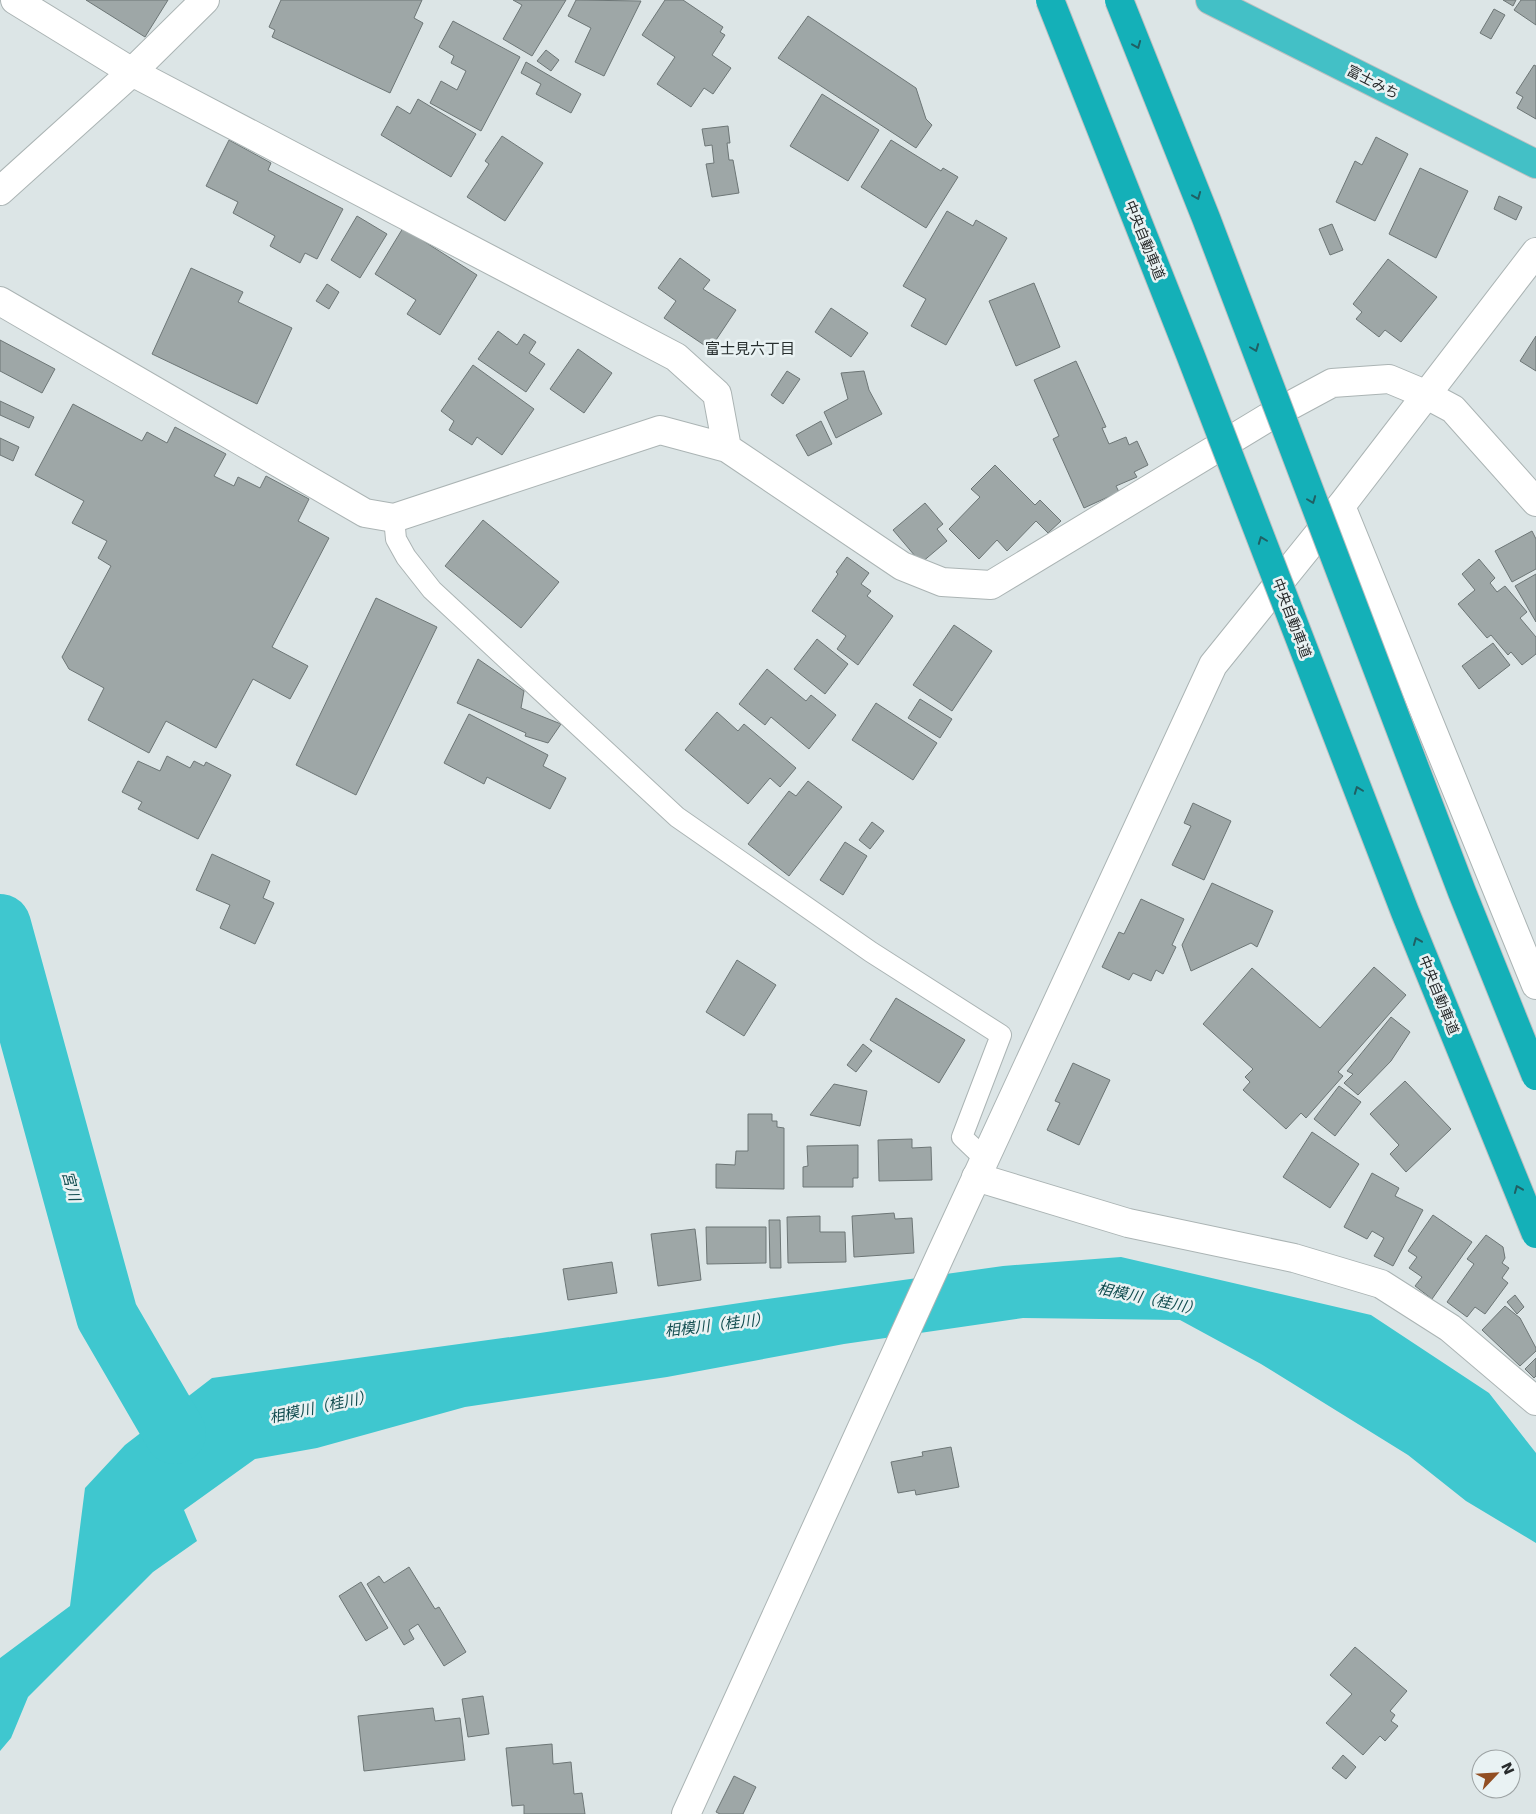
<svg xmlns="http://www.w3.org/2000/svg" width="1536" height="1814" viewBox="0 0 1536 1814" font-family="'DejaVu Sans','Noto Sans JP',sans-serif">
<rect width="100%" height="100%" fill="#dce5e6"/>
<path fill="#3fc7cf" d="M1121,1257L1371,1315L1489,1393L1536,1453V1543L1466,1501L1408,1455L1261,1364L1180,1320L1023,1318L844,1344L667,1377L465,1407L317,1448L255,1459L184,1510L197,1541L153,1572L28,1697L11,1738L0,1751V1658L70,1606L85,1488L125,1445L212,1378L540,1333L753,1301L1003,1266Z"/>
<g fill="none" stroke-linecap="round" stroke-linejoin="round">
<path stroke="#3fc7cf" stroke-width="62" d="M0,925L107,1316L175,1433"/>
</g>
<path fill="#9ea7a7" stroke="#6d7676" d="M86,0H168L145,37Z
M281,0H422L414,18L423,23L390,93L272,37L275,30L269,27Z
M513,0H566L532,56L503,39L522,5Z
M576,0L641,1L604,76L575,62L591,28L568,16Z
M665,0H683L723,27L720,32L725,35L712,55L731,68L713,94L704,88L691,107L657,84L675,57L642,35Z
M1503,0H1516L1513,6Z
M1521,0H1536V25L1514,10Z
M1494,9L1505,15L1491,39L1480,33Z
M808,16L916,88L926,119L932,125L916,148L778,58Z
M453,21L520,57L481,131L430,103L441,81L457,90L466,71L451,63L454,56L439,47Z
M546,50L559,60L551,71L537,61Z
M526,62L581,94L571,113L536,94L541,84L521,73Z
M1534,65L1536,66V119L1517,108L1523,97L1516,93Z
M822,94L879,130L848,181L790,146Z
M418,99L476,134L451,177L381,135L397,106L410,114Z
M728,126L730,143H727L729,160H733L739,193L712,197L706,164L714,163L712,145L705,146L702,129Z
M502,136L543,163L505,221L467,197L489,164L485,161Z
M1376,137L1408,154L1375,221L1336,202L1355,161L1362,165Z
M229,140L271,163L268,170L343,209L317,259L305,253L300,263L270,246L275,236L233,213L238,202L206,186Z
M891,140L941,171L943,168L958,177L926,228L861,187Z
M1420,168L1468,191L1436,258L1389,234Z
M1499,196L1522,207L1516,220L1494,209Z
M947,211L973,226L976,220L1007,238L946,345L911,326L926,299L903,286Z
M357,216L387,234L360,278L331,260Z
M1332,224L1343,250L1330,255L1319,229Z
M403,228L477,275L440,335L407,314L416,300L375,274Z
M680,258L710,280L703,289L736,310L710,349L664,318L676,301L658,288Z
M1388,259L1437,297L1401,342L1385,330L1379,337L1356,319L1362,312L1353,304Z
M191,268L243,292L238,302L292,328L257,404L152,354Z
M1034,283L1060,347L1016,366L989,301Z
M327,284L339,292L329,309L316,301Z
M831,308L868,333L851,357L815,332Z
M498,331L517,345L524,334L536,342L529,353L545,364L526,392L478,359Z
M1536,336V371L1520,361Z
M0,340L55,369L42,393L0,371Z
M578,349L612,373L584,413L550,389Z
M1076,361L1106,427L1102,428L1109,444L1126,437L1129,445L1137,441L1148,465L1134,472L1137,477L1116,486L1119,492L1084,508L1053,439L1059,436L1034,380Z
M473,365L534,409L502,455L477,437L472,445L449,430L454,421L441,411Z
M787,371L800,379L783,404L771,395Z
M864,371L869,390L882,414L836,438L824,412L848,399L841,373Z
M0,401L34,417L29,428L0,415Z
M73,404L142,441L147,432L167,443L175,427L226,454L214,476L234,486L238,477L260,488L266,476L309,499L298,521L329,538L272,647L308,666L290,699L253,679L216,748L166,721L149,753L88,720L104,688L69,669L62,657L111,566L98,558L107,541L72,523L84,501L35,475Z
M821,421L832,444L808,456L796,435Z
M0,438L19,447L13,461L0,455Z
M995,465L1035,505L1040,500L1061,521L1048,533L1036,521L1007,551L997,540L979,559L949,529L980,497L971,489Z
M925,503L943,524L937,529L947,541L921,563L893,530Z
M483,520L559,582L521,628L445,566Z
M1532,531L1536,539V569L1512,582L1495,551Z
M847,557L869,573L861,584L871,591L867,596L893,616L858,665L837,649L846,636L812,611L838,574L836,572Z
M1479,559L1495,578L1490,583L1497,592L1505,586L1527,612L1520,618L1536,637V654L1522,665L1511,652L1508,655L1491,635L1487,638L1458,604L1475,590L1462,574Z
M1536,574V622L1515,586Z
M376,598L437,627L356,795L296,765Z
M954,625L992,651L952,711L913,685Z
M817,639L848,664L825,694L794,669Z
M1493,643L1510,665L1479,689L1462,666Z
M478,659L524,691L521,708L561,724L548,743L525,736L526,733L457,703Z
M767,669L806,701L811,695L836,715L809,749L771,717L765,725L739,704Z
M920,699L952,719L940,738L908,718Z
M876,703L937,743L913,780L852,740Z
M717,712L738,731L744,724L796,768L780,787L770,778L748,804L685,750Z
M469,714L548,755L543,766L566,778L550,809L487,777L484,784L444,763Z
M167,756L190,768L194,761L204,766L206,762L231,775L198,839L138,809L142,802L122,792L138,761L160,771Z
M808,781L842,807L789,876L748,844L789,791L796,796Z
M1193,803L1231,821L1204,880L1172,865L1191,826L1184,823Z
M872,822L884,831L870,849L859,840Z
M845,842L867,856L843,895L820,880Z
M212,854L270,881L263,898L274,903L255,944L220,928L230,905L196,890Z
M1212,883L1273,911L1257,947L1251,943L1191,971L1182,945Z
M1141,899L1184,919L1172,945L1176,947L1163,974L1156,970L1151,981L1133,973L1129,980L1102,967L1119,932L1124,934Z
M737,960L776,985L744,1036L706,1012Z
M1374,967L1406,995L1338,1072L1343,1076L1306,1118L1301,1113L1286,1129L1243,1090L1250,1082L1245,1077L1253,1069L1203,1024L1252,968L1320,1028Z
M896,998L965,1040L939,1083L870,1040Z
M1391,1017L1410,1032L1391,1061L1358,1095L1344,1083L1353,1074L1347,1071Z
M863,1044L872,1051L856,1072L847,1065Z
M1073,1063L1110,1080L1079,1145L1047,1130L1060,1103L1055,1101Z
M1405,1081L1451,1129L1406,1172L1390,1154L1399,1145L1370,1114Z
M834,1084L867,1091L860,1126L810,1115Z
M1339,1086L1361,1102L1335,1136L1314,1119Z
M748,1114H772V1121H777V1127L784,1128V1189L716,1188V1164L735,1165L736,1151H748Z
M1312,1132L1359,1164L1330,1208L1283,1177Z
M912,1139V1148L931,1147L932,1180L879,1181L878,1140Z
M858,1145V1178H853V1187H803V1167L808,1166L807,1146Z
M1372,1173L1399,1188L1395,1196L1423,1210L1393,1266L1374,1256L1384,1238L1372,1231L1367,1239L1344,1227Z
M894,1213L895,1219L912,1218L914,1253L854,1257L852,1216Z
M1433,1215L1472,1242L1432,1299L1415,1286L1422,1277L1409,1268L1417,1257L1408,1251Z
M820,1216V1232H845L846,1262L788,1263L787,1217Z
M769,1220H780L781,1268H770Z
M706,1227H766V1263L707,1264Z
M695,1229L701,1280L658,1286L651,1234Z
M1486,1235L1503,1247L1505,1258L1502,1263L1509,1268L1502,1278L1508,1283L1485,1314L1475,1307L1467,1317L1447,1302L1474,1264L1467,1259Z
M612,1262L617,1293L568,1300L563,1269Z
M1515,1295L1524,1307L1517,1314L1507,1302Z
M1505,1306L1520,1318L1536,1348V1351L1520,1366L1482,1330Z
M1536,1358V1376L1534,1378L1525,1369Z
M951,1447L959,1487L916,1495L915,1490L898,1493L891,1462L923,1456L922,1452Z
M409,1567L435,1609L439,1607L466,1652L444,1666L418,1624L409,1630L414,1639L404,1645L367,1584L379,1576L384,1583Z
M361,1582L388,1628L366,1641L339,1596Z
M1355,1647L1407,1691L1390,1711L1395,1715L1391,1721L1398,1726L1385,1741L1380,1736L1363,1755L1326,1723L1352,1694L1330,1675Z
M483,1696L489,1734L468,1737L462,1699Z
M433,1708L435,1721L460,1718L465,1760L364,1771L358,1716Z
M552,1744L553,1764L571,1762L574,1794L582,1793L585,1814H524V1805L512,1806L506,1748Z
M1343,1755L1356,1767L1346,1779L1332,1768Z
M734,1776L756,1787L743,1814H720L716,1812Z"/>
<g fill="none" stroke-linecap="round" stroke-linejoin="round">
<defs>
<path id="service" d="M394,518L396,539L406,557L432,590L677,817L871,952L1001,1035L962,1137L985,1159"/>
<path id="minor" d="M15,0L132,72L676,357L717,394L727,448
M0,191L132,72L205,0
M0,301L365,513L394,518L660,430L727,448L902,566L942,582L991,585L1267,418L1332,383L1389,379L1425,394L1453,409L1536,502
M1341,506L1536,985
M976,1177L1128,1223L1294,1258L1381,1284L1450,1328L1536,1401"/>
<path id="tertiary" d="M686,1814L941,1254L1213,665L1341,506L1536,252"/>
<path id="trunk" d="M1210,0L1536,164"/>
</defs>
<use href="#service" stroke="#abb4b4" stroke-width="22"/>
<use href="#minor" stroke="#abb4b4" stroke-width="30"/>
<use href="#tertiary" stroke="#abb4b4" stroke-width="30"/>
<use href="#trunk" stroke="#bebfc0" stroke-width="30"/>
<use href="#service" stroke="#fff" stroke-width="20"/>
<use href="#minor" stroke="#fff" stroke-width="28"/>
<use href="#tertiary" stroke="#fff" stroke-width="28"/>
<use href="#trunk" stroke="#43c0c6" stroke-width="28"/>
<defs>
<path id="motorway-bridge" d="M1050,0L1190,354L1405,912L1536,1234
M1119,0L1206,218L1462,892L1536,1076"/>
</defs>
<use href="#motorway-bridge" stroke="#bebfc0" stroke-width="30" stroke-linecap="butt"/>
<use href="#motorway-bridge" stroke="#14b0b8" stroke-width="28"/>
</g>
<defs><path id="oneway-chevron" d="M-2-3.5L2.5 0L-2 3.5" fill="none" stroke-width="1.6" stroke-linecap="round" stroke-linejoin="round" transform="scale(1.25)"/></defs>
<g stroke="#206064">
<use href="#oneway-chevron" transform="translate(1137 45) rotate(68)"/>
<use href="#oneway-chevron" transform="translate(1197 196) rotate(68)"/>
<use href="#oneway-chevron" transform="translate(1255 348) rotate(69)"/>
<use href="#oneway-chevron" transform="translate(1312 500) rotate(69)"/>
<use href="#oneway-chevron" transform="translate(1262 540) rotate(-111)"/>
<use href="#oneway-chevron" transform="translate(1358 790) rotate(-111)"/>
<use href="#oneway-chevron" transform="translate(1417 941) rotate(-112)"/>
<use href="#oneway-chevron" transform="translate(1518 1189) rotate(-112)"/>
</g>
<g text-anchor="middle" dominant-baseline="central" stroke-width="5" stroke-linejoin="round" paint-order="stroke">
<g font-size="14" fill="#282b2c" stroke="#e9f2f3">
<text transform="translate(1373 82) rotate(27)">富士みち</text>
<text transform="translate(1145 240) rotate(68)">中央自動車道</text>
<text transform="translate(1292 618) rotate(69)">中央自動車道</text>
<text transform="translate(1439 995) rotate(68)">中央自動車道</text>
</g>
<g font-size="15" fill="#282f2f" stroke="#e9f2f3">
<text x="750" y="349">富士見六丁目</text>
</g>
<g font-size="15" font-style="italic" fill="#114c4f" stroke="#e9f2f3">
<text transform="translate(71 1186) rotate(75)">宮川</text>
<text transform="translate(1149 1299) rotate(12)">相模川（桂川）</text>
<text transform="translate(717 1325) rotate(-7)">相模川（桂川）</text>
<text transform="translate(321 1407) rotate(-12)">相模川（桂川）</text>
</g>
</g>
<g transform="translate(1496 1774) rotate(65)"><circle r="24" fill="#e9f2f3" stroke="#9ca2a3"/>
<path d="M0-4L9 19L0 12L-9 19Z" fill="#924e22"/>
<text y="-8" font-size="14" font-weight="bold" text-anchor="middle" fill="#282b2c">N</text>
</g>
</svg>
